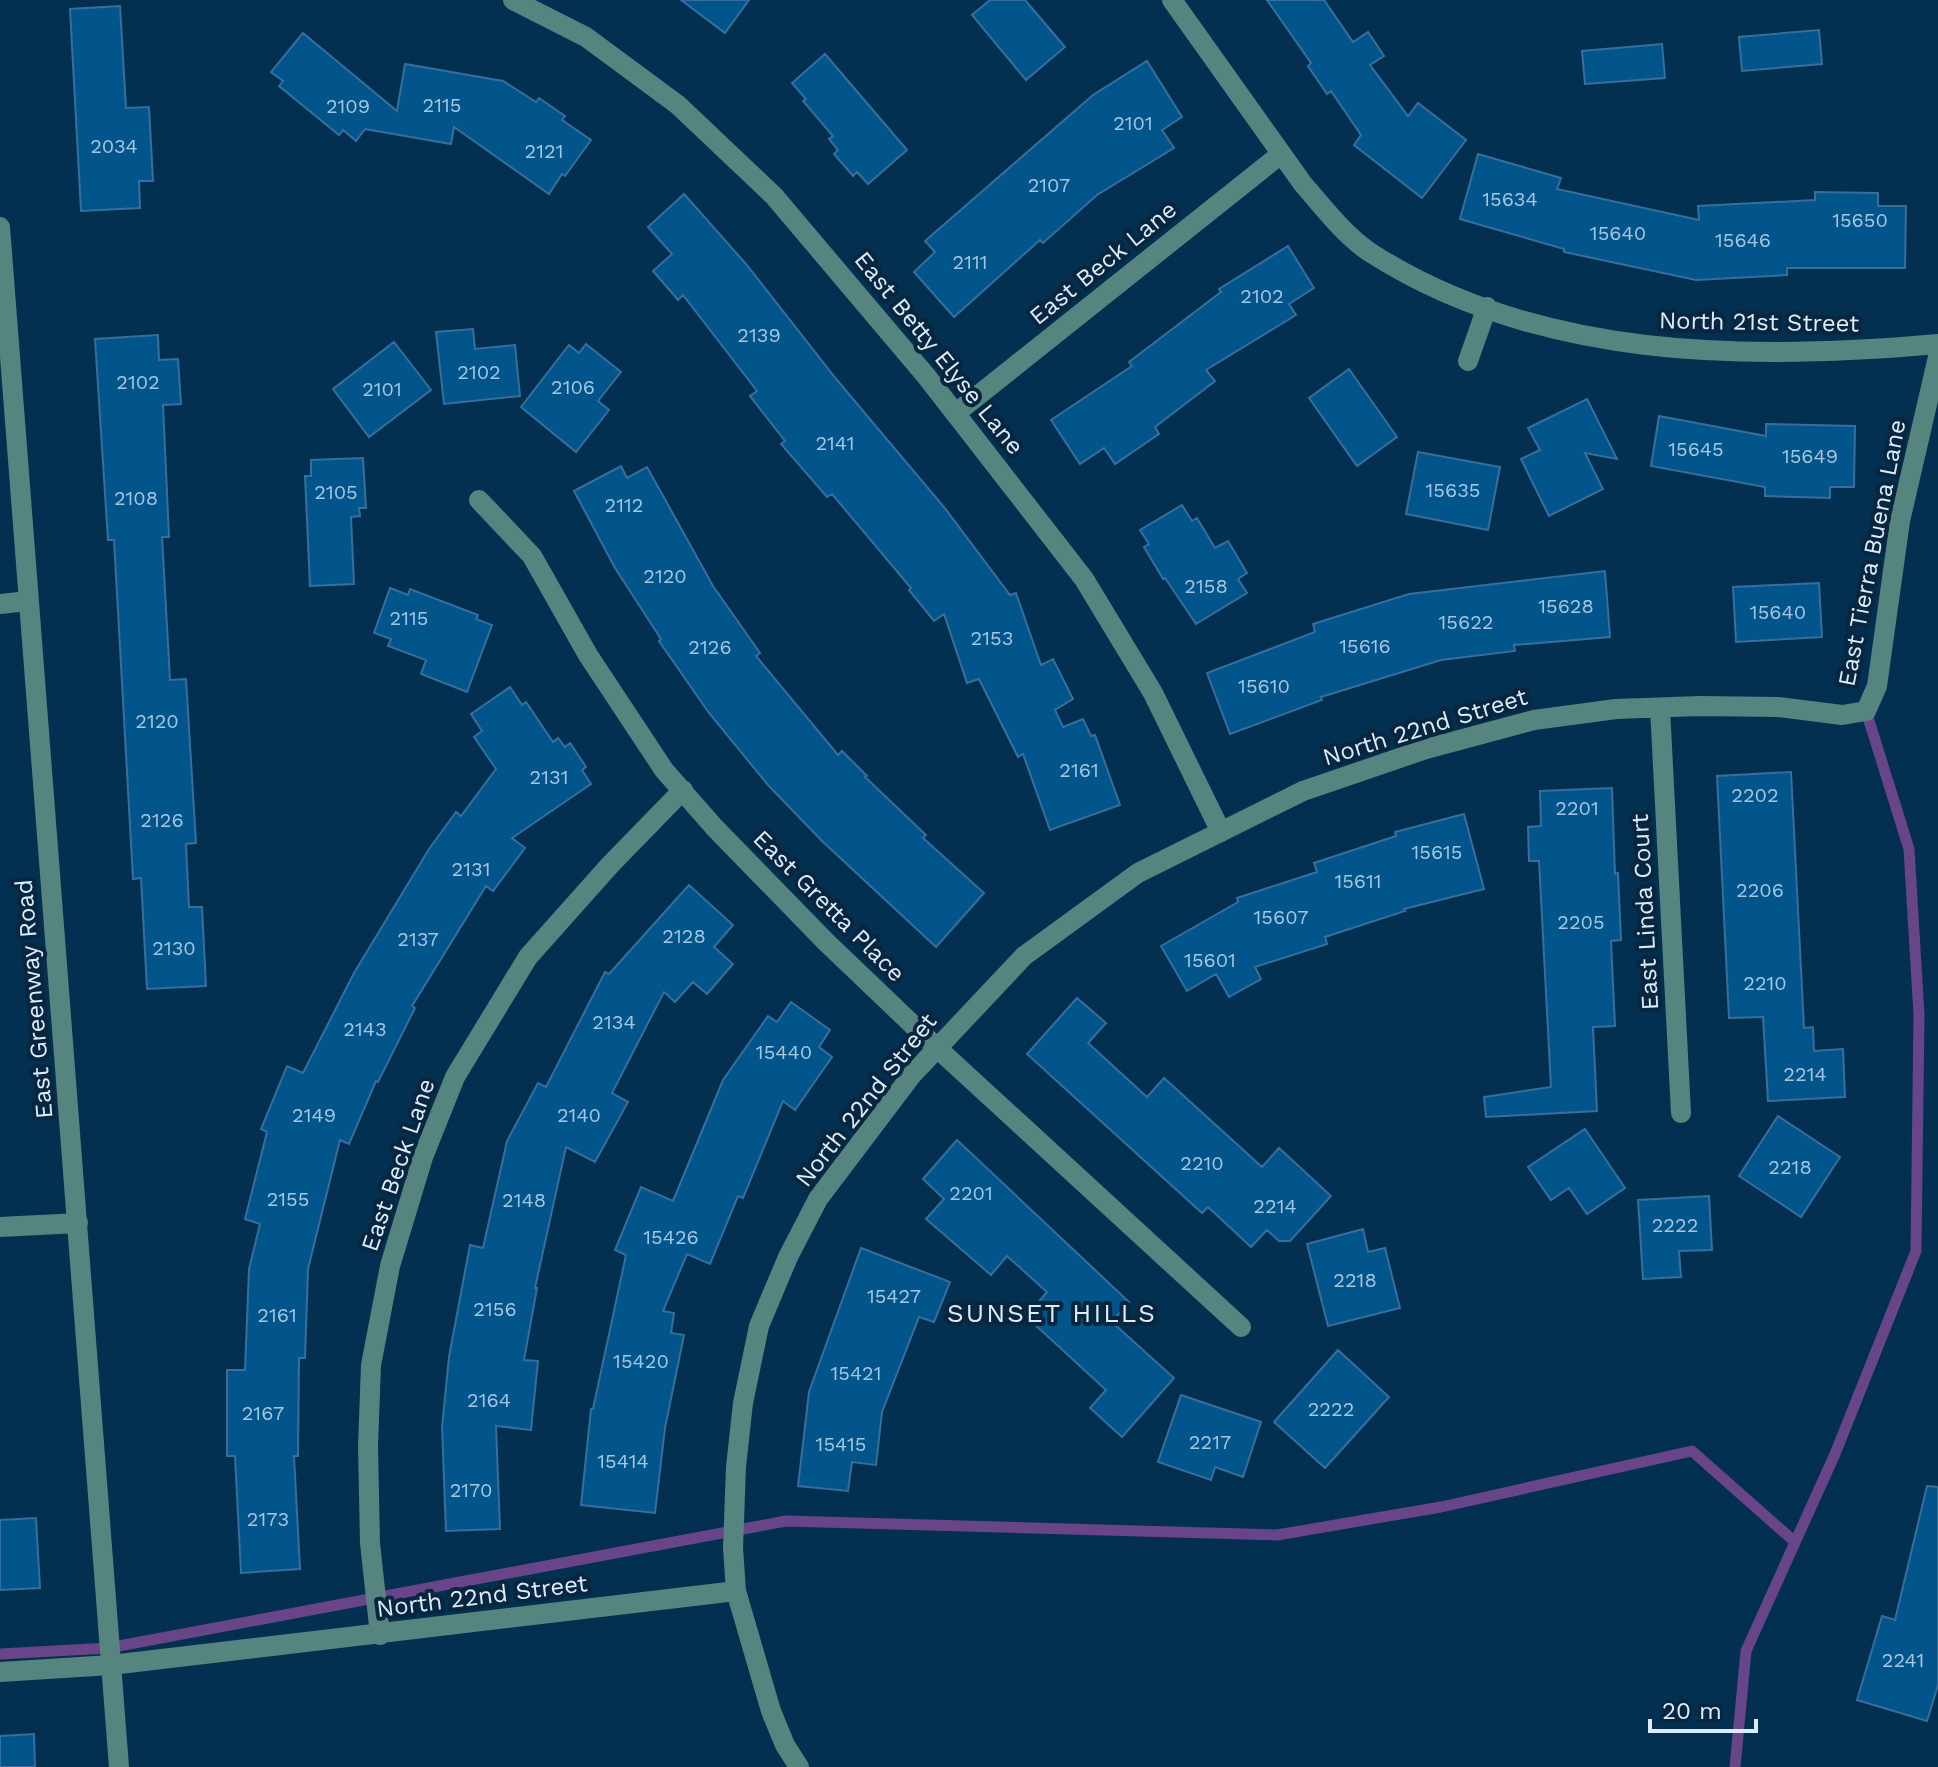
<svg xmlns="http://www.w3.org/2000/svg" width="1938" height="1767" viewBox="0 0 1938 1767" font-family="'Work Sans',sans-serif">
<rect width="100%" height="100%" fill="#033051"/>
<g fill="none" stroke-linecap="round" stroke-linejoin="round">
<path stroke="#684488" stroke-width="11" d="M0,1654L108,1648L786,1521L1277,1535L1441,1507L1692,1451L1795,1542
M1735,1767L1746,1651L1835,1454L1916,1251L1919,1015L1909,849L1866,711"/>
</g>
<path fill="#02558b" stroke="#376e9c" stroke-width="2" d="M681,0H749L725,33Z
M990,0H1025L1065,47L1026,80L972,15Z
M1267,0H1324L1353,42L1368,32L1384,56L1370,65L1408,116L1418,103L1466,140L1422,198L1354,145L1361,135L1331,91L1327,94L1308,66L1311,63Z
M120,6L126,108L149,107L153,181H139L140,208L81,211L70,9Z
M1819,30L1822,64L1742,71L1739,37Z
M303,33L397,111L405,64L503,81L536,102L539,98L565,116L562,120L591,140L565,176L562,174L549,194L454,127L451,144L365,129L356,141L343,130L339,135L279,86L283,81L271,72Z
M1662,44L1665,78L1585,84L1582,51Z
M825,54L907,150L868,184L857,172L853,176L834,154L838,150L829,139L833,136L803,101L806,99L792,83Z
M1147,61L1182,117L1162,130L1174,148L1097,195L1043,243L1040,240L954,317L914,272L935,252L925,241L1093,95Z
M1478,154L1561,178L1557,189L1699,220L1698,206L1815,200V192L1878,193V206H1906L1905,268H1787V275L1696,280L1564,252V249L1460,219Z
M684,194L746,264L837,380L944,507L1010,595L1016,593L1041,665L1053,659L1073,699L1055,710L1063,727L1083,719L1091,736L1095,735L1120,805L1050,830L1023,754L1018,757L979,679L967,683L944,614L934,621L909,590L911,588L832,494L827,497L781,444L785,441L750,396L757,391L683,295L678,300L653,271L672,254L648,227Z
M1288,246L1314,288L1289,304L1296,315L1206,370L1215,381L1155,427L1159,434L1115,464L1104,448L1080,464L1051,420L1132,366L1129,362L1221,292L1219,289Z
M473,329L475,349L515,345L520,396L444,404L436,332Z
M158,335L159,360L178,359L181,404L163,405L169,537H162L170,680L186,679L196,843L186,844L189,907H202L206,986L147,989L141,878L133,879L114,540H108L95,339Z
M394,342L431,390L369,437L333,389Z
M586,344L621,372L598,401L609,410L576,452L521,407L569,345L579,353Z
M1349,369L1397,437L1357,466L1309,398Z
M1587,399L1617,459L1585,453L1603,489L1549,516L1521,459L1540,450L1528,428Z
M1659,416L1766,436V424L1855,426L1854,487H1830V498L1765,496V487L1651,466Z
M1418,452L1500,467L1488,530L1406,514Z
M363,458L366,508H359L360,516L351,517L354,584L310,586L305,476H311V460Z
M621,466L627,478L647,467L713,586L760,653L756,656L838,755L842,751L867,776L865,777L926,835L923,838L984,893L936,947L822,841L768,785L709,713L659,641L661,639L615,568L574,491Z
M1182,505L1192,521L1197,518L1215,548L1228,541L1247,573L1238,579L1247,593L1196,624L1165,578L1163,579L1144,547L1149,544L1140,530Z
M1605,571L1610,637L1514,645L1515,651L1441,660L1321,697L1322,700L1230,734L1207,673L1315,632L1313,624L1409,594Z
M1819,583L1822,637L1736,642L1733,587Z
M390,588L408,595L410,589L478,615L476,619L492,625L467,692L421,674L426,660L388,646L391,639L374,633Z
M510,687L522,705L526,702L553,742L558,738L565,747L570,743L586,767L582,770L591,784L512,838L525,848L493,891L486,886L412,1006L415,1008L378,1082L376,1081L349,1144L340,1140L308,1269L305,1358H299L298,1456H294L300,1569L241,1573L235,1456H227V1370H245L249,1269L260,1224L245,1219L267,1132L261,1129L287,1066L303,1073L354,973L429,849L456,812L461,816L496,769L474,737L482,731L471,714Z
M1791,772L1804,1028L1813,1027L1814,1051L1843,1049L1845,1097L1768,1101L1763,1017L1729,1018L1717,776Z
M1612,788L1615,874L1618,873L1621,940L1611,941L1615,1026L1593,1027L1597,1111L1486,1117L1484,1097L1551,1087L1539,861H1529L1528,827L1541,826L1540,791Z
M1464,814L1484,889L1404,909L1405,911L1325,937L1327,944L1255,967L1261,979L1229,997L1216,974L1187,991L1161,946L1238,902L1237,898L1317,872L1314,863L1396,836L1395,832Z
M689,885L733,925L714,947L733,964L707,994L693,982L675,1002L664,992L612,1093L628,1102L595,1162L566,1147L535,1288H537L524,1360L538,1361L531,1430L496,1426L500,1529L446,1531L442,1427L449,1357L470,1245L483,1248L507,1141L538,1083L546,1087L605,972L609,974Z
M1077,998L1106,1023L1088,1043L1147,1097L1164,1078L1262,1167L1279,1148L1331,1196L1290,1241H1279L1267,1230L1251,1247L1208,1207L1202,1213L1027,1054Z
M791,1002L830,1030L819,1047L832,1057L795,1110L783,1101L743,1198L738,1196L710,1264L687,1254L663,1311L674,1313L671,1333L684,1335L665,1428L655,1513L581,1505L591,1409H593L626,1255L615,1250L641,1187L673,1201L723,1080L768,1016L777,1022Z
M1778,1116L1840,1157L1801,1217L1739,1176Z
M1585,1129L1625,1188L1587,1214L1569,1188L1551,1200L1528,1167Z
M957,1140L1129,1302L1112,1322L1174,1378L1122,1437L1090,1408L1106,1390L1018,1309L1030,1312L1047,1292L1007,1256L991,1275L926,1219L944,1199L923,1179Z
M1709,1196L1712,1250L1679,1251L1681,1277L1643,1279L1638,1200Z
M1363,1229L1368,1252L1385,1248L1400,1308L1328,1326L1307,1244Z
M861,1248L950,1282L934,1322L919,1317L882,1412L876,1465L852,1462L848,1491L798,1486L809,1392Z
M1338,1350L1389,1397L1325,1468L1274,1422Z
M1181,1395L1261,1422L1243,1477L1215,1467L1211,1480L1158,1462Z
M1927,1486L1938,1487V1685L1927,1721L1857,1700L1882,1616L1895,1620Z
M36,1518L40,1588L0,1590V1520Z
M34,1734L35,1767H0V1736Z"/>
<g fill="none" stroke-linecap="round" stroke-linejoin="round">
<path stroke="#56847f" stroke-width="20" d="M513,0L586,37L678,105L774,196L927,377L1084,579L1153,693L1221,832
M1172,0L1303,184C1323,207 1345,236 1371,253C1538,360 1748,361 1938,344
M0,227L119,1767
M1468,361L1487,307
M956,413L1281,154
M479,500L532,556L588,655L664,770L714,827L826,942L936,1047L1241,1327
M0,604L28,601
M1660,708L1681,1113
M0,1227L78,1223
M380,1635L370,1543L368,1446L371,1365L390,1266L423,1157L455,1077L528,957L610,865L683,790
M0,1672L111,1665L736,1591
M799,1767L785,1745L771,1711L736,1591L733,1548L736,1467L743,1403L759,1326L788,1257L818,1199L911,1076L1024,956L1138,873L1303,791L1426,749L1534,720L1616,709L1700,706L1778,707L1842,715L1866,711L1877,686L1900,521L1938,357"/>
</g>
<g text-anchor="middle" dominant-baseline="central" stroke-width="8" stroke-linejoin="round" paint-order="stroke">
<g font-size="20" fill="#a5c6e0">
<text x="442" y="105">2115</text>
<text x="348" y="106">2109</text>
<text x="1133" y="123">2101</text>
<text x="114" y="146">2034</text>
<text x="544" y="151">2121</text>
<text x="1049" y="185">2107</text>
<text x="1510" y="199">15634</text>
<text x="1860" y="220">15650</text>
<text x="1618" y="233">15640</text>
<text x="1743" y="240">15646</text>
<text x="970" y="262">2111</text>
<text x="1262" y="296">2102</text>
<text x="759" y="335">2139</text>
<text x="479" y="372">2102</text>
<text x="138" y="382">2102</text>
<text x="573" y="387">2106</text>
<text x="382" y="389">2101</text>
<text x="835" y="443">2141</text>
<text x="1696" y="449">15645</text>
<text x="1810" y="456">15649</text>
<text x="1453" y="490">15635</text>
<text x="336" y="492">2105</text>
<text x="136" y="498">2108</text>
<text x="624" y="505">2112</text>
<text x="665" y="576">2120</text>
<text x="1206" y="586">2158</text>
<text x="1566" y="606">15628</text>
<text x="1778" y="612">15640</text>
<text x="409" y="618">2115</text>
<text x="1466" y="622">15622</text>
<text x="992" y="638">2153</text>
<text x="1365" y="646">15616</text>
<text x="710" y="647">2126</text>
<text x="1264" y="686">15610</text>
<text x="157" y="721">2120</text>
<text x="1079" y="770">2161</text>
<text x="549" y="777">2131</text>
<text x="1755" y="795">2202</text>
<text x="1577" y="808">2201</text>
<text x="162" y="820">2126</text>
<text x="1437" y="852">15615</text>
<text x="471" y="869">2131</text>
<text x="1358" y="881">15611</text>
<text x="1760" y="890">2206</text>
<text x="1281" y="917">15607</text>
<text x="1581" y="922">2205</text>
<text x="684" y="936">2128</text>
<text x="418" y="939">2137</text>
<text x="174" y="948">2130</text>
<text x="1210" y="960">15601</text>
<text x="1765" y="983">2210</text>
<text x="614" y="1022">2134</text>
<text x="365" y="1029">2143</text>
<text x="784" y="1052">15440</text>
<text x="1805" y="1074">2214</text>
<text x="314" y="1115">2149</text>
<text x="579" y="1115">2140</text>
<text x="1202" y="1163">2210</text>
<text x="1790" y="1167">2218</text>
<text x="971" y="1193">2201</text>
<text x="288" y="1199">2155</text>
<text x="524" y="1200">2148</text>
<text x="1275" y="1206">2214</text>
<text x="1675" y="1225">2222</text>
<text x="671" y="1237">15426</text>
<text x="1355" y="1280">2218</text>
<text x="894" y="1296">15427</text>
<text x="495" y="1309">2156</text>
<text x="277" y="1315">2161</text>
<text x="641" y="1361">15420</text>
<text x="856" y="1373">15421</text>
<text x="489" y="1400">2164</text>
<text x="1331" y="1409">2222</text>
<text x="263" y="1413">2167</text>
<text x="1210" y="1442">2217</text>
<text x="841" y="1444">15415</text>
<text x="623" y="1461">15414</text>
<text x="471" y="1490">2170</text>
<text x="268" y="1519">2173</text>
<text x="1903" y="1660">2241</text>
</g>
<g font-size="24" fill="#dbecfc" stroke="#08263e">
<text transform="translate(1103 263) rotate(-39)">East Beck Lane</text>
<text transform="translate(1759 322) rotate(1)">North 21st Street</text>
<text transform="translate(939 353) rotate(51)">East Betty Elyse Lane</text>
<text transform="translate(1872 553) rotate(-79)">East Tierra Buena Lane</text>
<text transform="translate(1425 727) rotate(-17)">North 22nd Street</text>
<text transform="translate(829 906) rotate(45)">East Gretta Place</text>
<text transform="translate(1645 912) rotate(-93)">East Linda Court</text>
<text transform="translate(34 999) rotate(-95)">East Greenway Road</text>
<text transform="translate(866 1100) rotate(-52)">North 22nd Street</text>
<text transform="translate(398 1165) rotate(-71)">East Beck Lane</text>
<text transform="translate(482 1596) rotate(-7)">North 22nd Street</text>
</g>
<g font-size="26" letter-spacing="2" fill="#dbecfc" stroke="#08263e">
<text x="1052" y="1313">SUNSET HILLS</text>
</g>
</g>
<path d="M1650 1719v12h106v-12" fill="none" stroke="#dbecfc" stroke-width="4"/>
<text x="1662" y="1719" font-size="24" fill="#dbecfc" stroke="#08263e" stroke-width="6" paint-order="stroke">20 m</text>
</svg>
